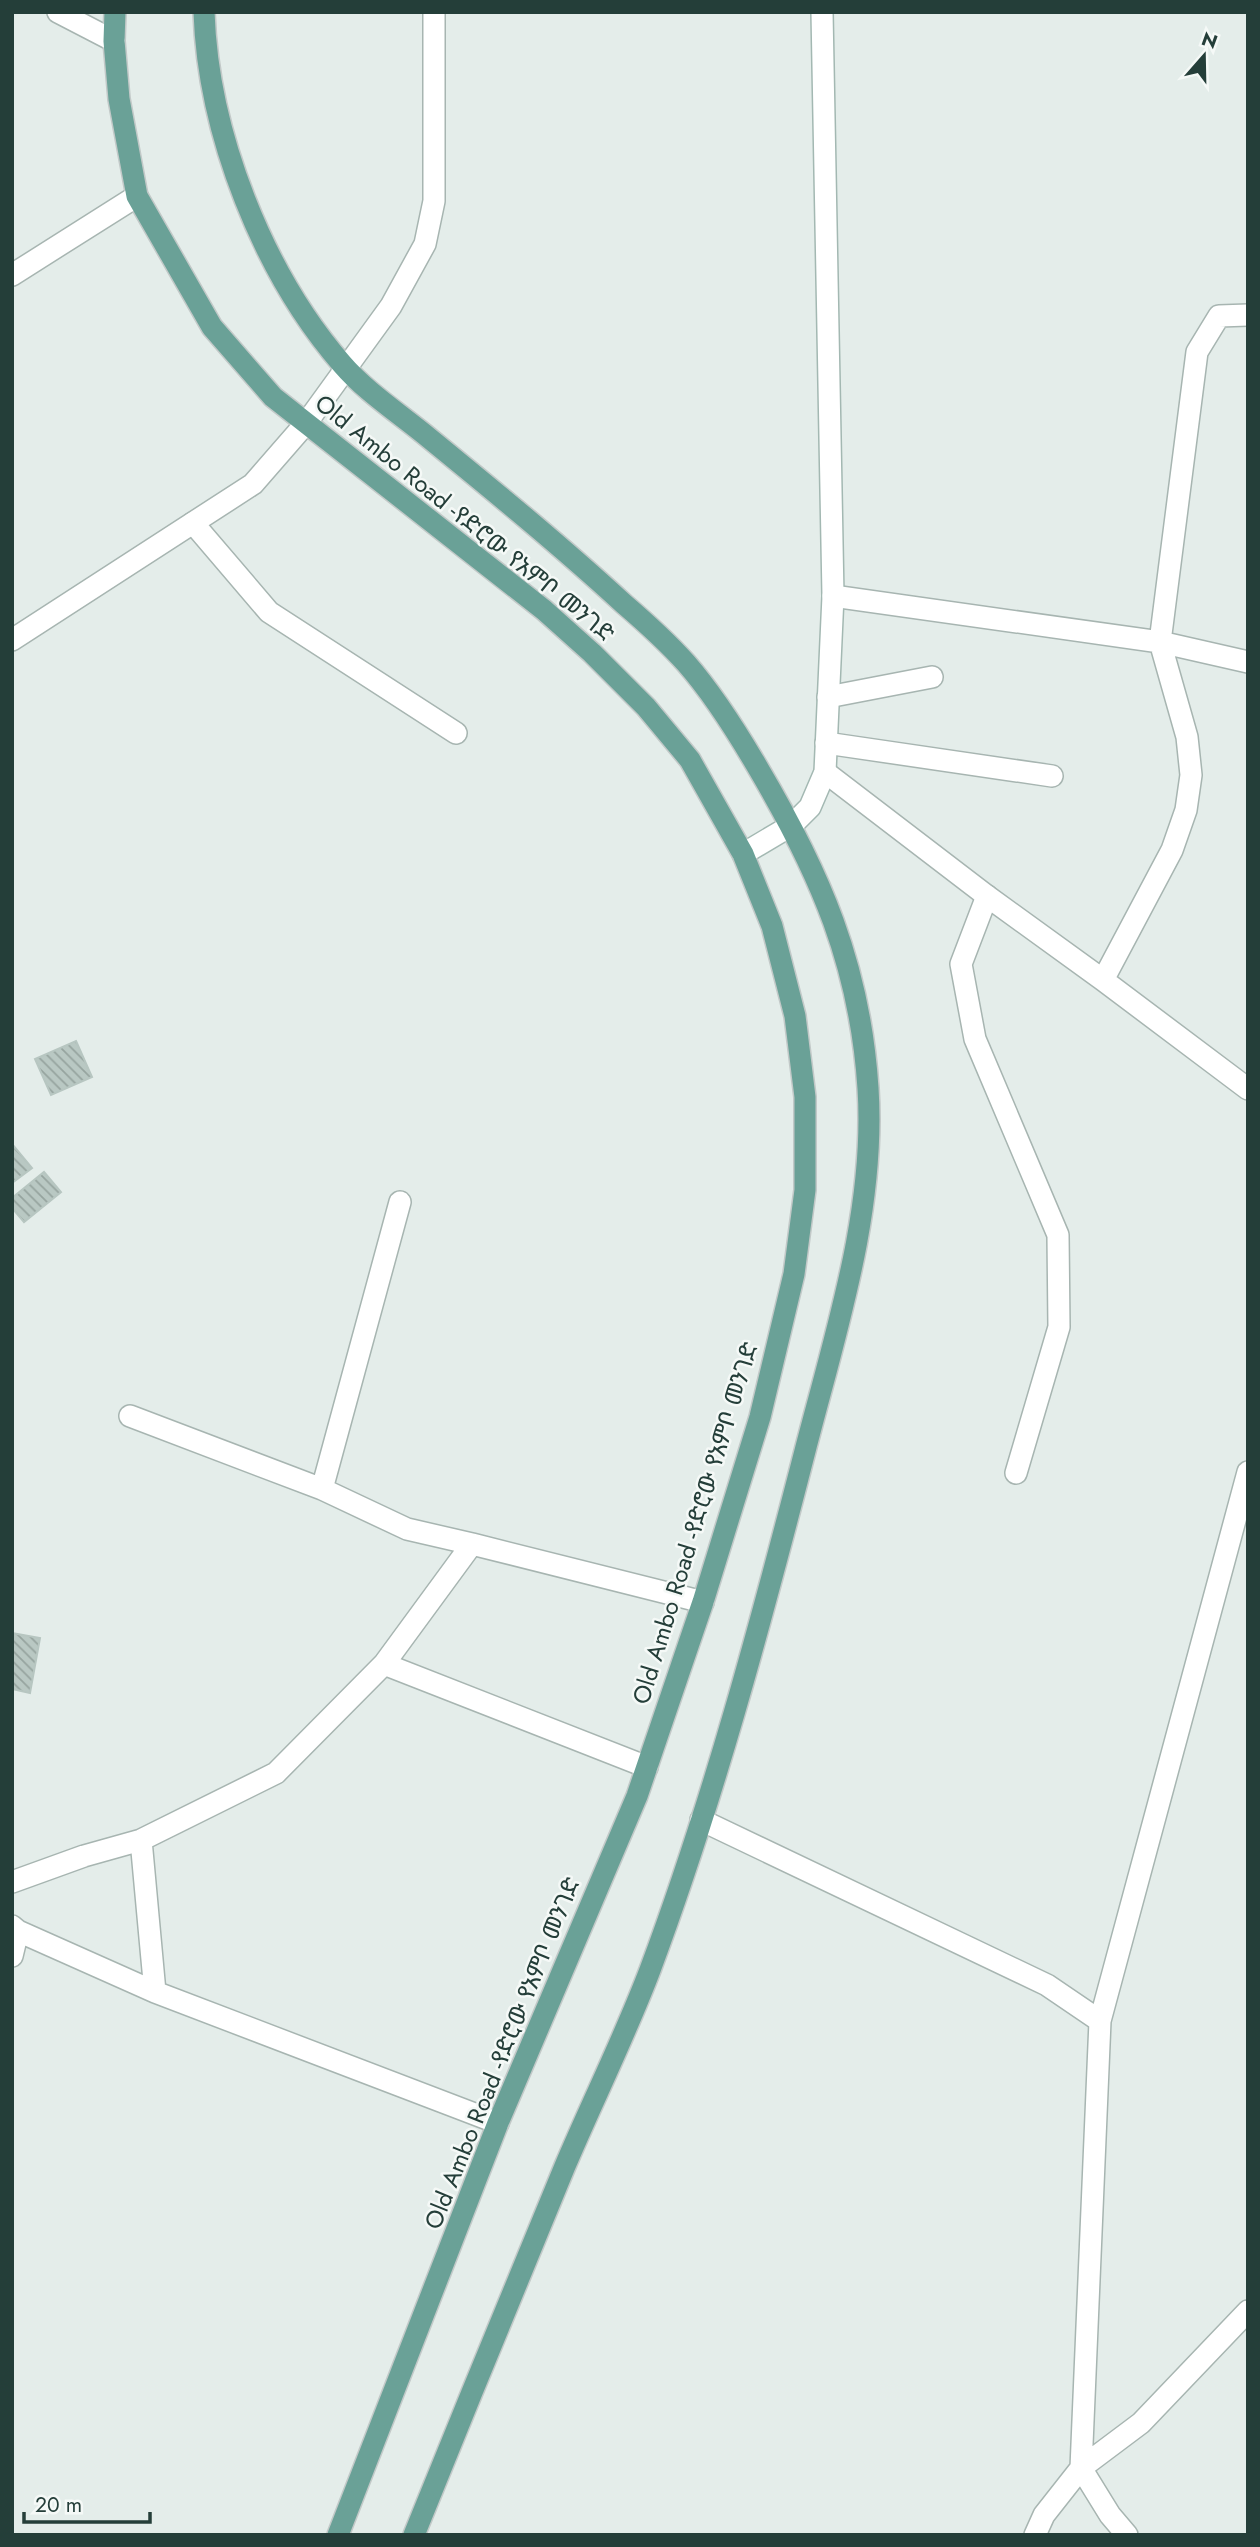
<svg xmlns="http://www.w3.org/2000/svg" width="1260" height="2547" viewBox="0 0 1260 2547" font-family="Jost,'Noto Sans Ethiopic',sans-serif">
<defs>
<pattern id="building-back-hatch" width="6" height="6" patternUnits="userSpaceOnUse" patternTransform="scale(1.75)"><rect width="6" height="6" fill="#b9c8c3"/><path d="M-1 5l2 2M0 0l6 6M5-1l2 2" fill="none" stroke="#96a49f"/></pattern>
</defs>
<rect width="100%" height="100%" fill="#e4edea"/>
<path fill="url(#building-back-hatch)" stroke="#b7c6c1" stroke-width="2" d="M76,1041L92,1077L51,1095L35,1059Z
M12,1144L32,1168L12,1183Z
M44,1172L61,1192L24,1222L12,1208V1198Z
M12,1633L40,1638L30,1693L12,1689Z"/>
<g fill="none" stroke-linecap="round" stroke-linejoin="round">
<defs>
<path id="lane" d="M58,12L114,41
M193,523L269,612L456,733
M828,697L932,677
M826,743L1052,776
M987,896L961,964L975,1039L1058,1235L1059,1327L1016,1473"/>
<path id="street" d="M12,275L137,196
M833,596L1160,642L1248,662
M12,640L253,484L307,422L391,306L425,244L434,201V12
M825,772L987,896L1103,980L1248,1089
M1103,980L1172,850L1186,810L1191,775L1187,737L1160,642L1197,352L1219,316L1248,315
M322,1489L400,1202
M472,1544L703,1602
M384,1664L647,1767
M701,1820L1047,1985L1100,2021L1081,2468L1110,2515L1127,2535
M141,1840L155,1992
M12,1882L84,1856L141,1840L276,1773L384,1664L472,1544L407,1529L322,1489L130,1416
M12,1926L18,1931L155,1992L498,2123
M12,1956L18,1931
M1100,2021L1248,1472
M1035,2535L1044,2515L1081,2468L1141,2423L1248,2311"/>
<path id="secondary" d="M743,854L792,825L810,807L825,772L833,596L822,12"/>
<path id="primary" d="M115,12L114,41L119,99L137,196L212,327L273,397L544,610L592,653L646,707L690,760L743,854L772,926L795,1016L805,1097V1190L794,1274L760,1417L703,1602L637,1796L498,2123L338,2535
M204,12C208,133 263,273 342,364C366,392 400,414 429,438C495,492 561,546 624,604C645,622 667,642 686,663C714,695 737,732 758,768C820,873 860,965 868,1088C876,1211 835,1334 805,1451C760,1626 713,1801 650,1970C625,2036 593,2100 565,2166C514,2288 464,2412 414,2535"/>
</defs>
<use href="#lane" stroke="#a7b5b1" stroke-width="24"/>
<use href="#street" stroke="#a7b5b1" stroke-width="24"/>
<use href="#secondary" stroke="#a3b8b2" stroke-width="24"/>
<use href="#primary" stroke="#c2c9c8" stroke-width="24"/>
<use href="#lane" stroke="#fff" stroke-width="21"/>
<use href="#street" stroke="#fff" stroke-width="21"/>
<use href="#secondary" stroke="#fff" stroke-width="21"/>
<use href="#primary" stroke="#6aa197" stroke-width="21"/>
</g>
<g text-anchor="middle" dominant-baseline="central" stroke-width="5" stroke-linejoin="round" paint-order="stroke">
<g font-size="24" fill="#243e39" stroke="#f5f9f7">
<text transform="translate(465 518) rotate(39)">Old Ambo Road -የድሮው የአምቦ መንገድ</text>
<text transform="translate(695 1523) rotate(-73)">Old Ambo Road -የድሮው የአምቦ መንገድ</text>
<text transform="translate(502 2053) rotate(-68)">Old Ambo Road -የድሮው የአምቦ መንገድ</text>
</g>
</g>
<rect width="1260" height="2547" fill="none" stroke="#243e39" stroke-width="28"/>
<g transform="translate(1204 56) rotate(20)" stroke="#f5f9f7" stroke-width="5" paint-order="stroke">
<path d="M0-5L12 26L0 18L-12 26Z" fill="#243e39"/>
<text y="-10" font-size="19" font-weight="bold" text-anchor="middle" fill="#243e39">N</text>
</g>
<path d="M24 2512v10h126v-10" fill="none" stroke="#243e39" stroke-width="3.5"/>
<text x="35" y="2512" font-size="21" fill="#243e39" stroke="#f5f9f7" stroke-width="5" paint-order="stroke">20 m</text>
</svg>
